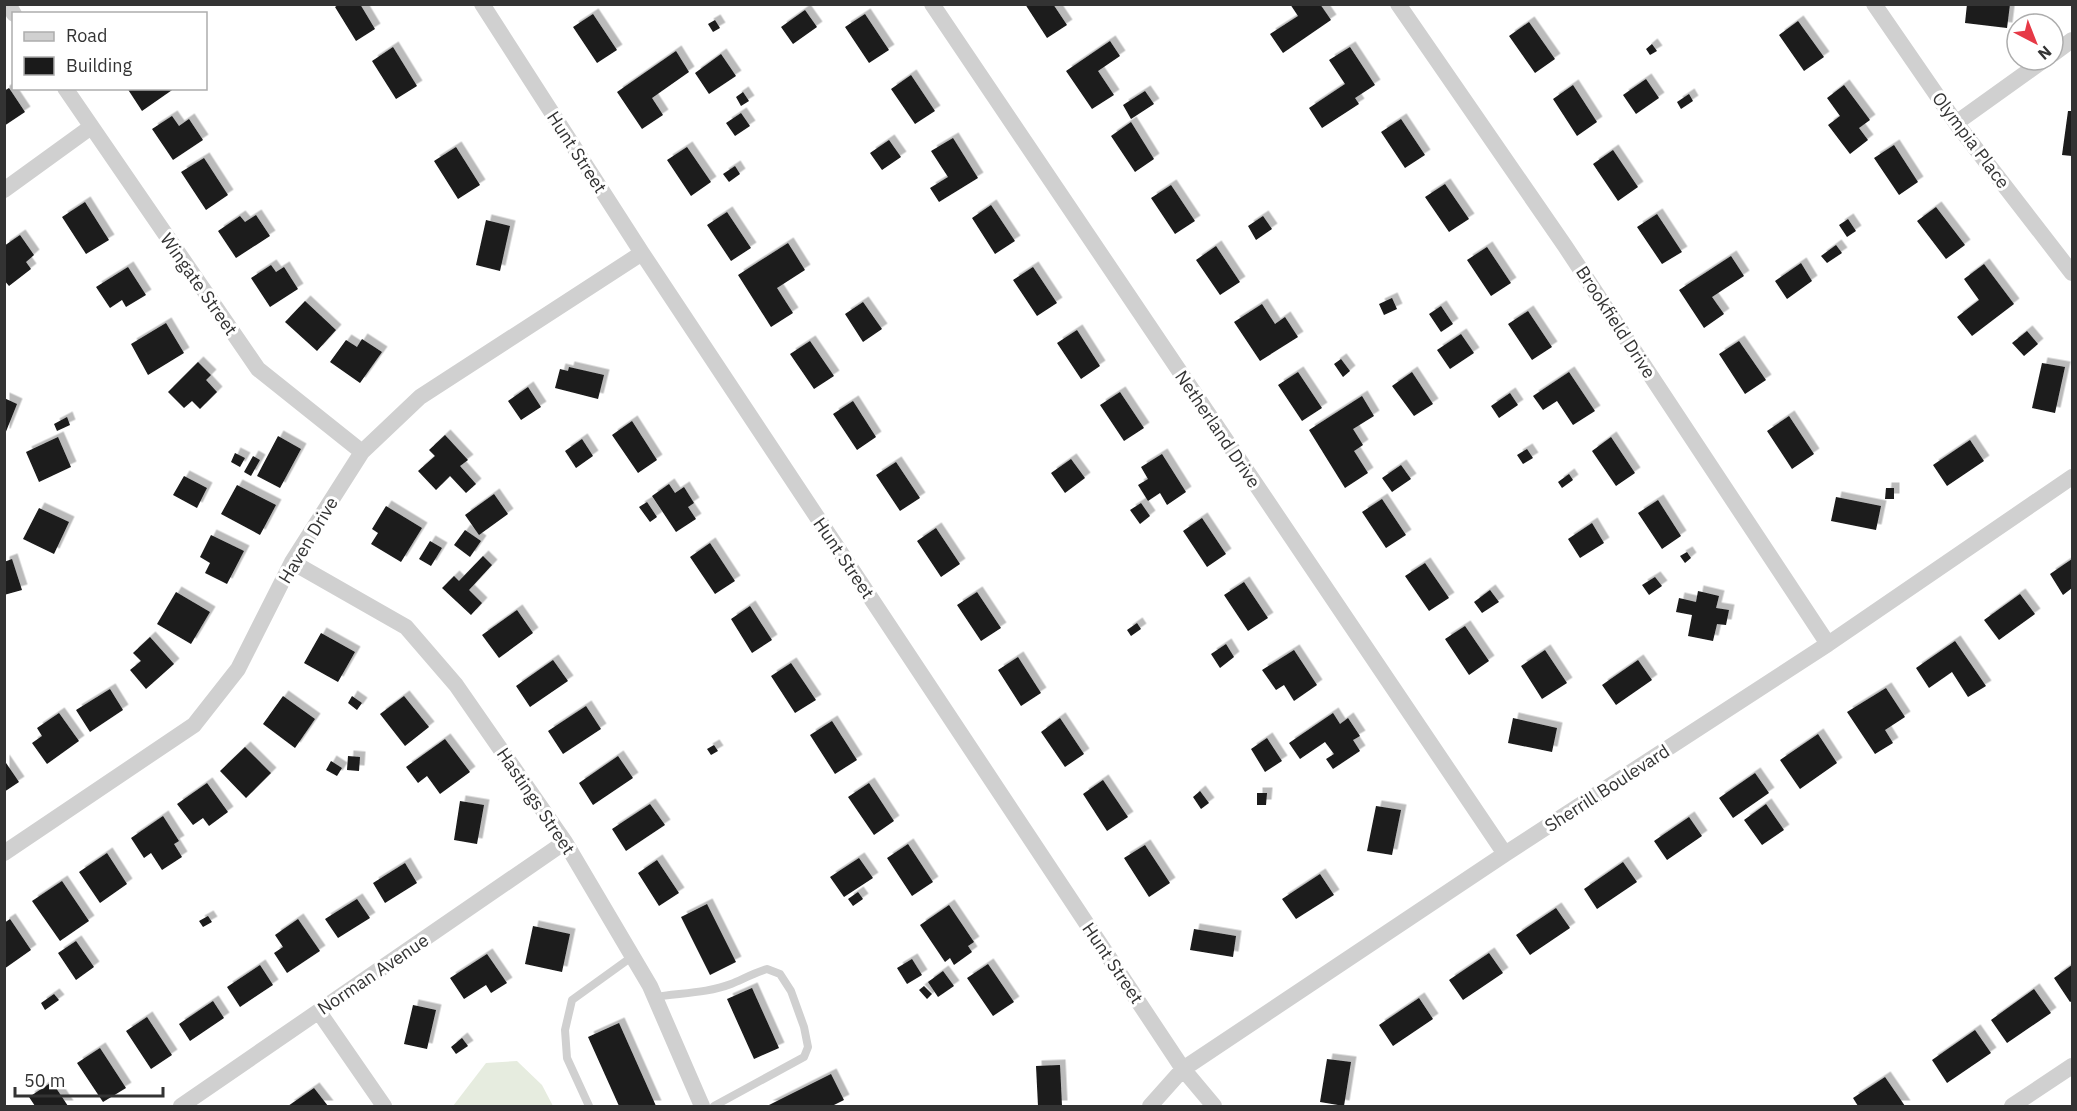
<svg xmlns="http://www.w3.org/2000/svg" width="2077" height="1111" viewBox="0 0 2077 1111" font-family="'IBM Plex Sans',sans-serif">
<defs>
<filter id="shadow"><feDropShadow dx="5.5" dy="-5.5" stdDeviation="0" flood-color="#0004"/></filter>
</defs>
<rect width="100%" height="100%" fill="#fff"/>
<path fill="#e6ecdf" d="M517,1061L542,1085L553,1106H453L486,1063Z"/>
<path fill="#1a1a1a" filter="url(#shadow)" d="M339,4H360L375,29L356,41L335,7Z
M1025,4H1053L1067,25L1047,38Z
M1290,4H1320L1331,20L1283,53L1270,34L1298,16Z
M1967,4H2010L2007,28L1965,23Z
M805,10L817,27L793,44L781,27Z
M593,14L617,50L597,63L573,27Z
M865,14L889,50L869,63L845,27Z
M715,20L720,28L713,32L708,24Z
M1798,21L1824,57L1804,71L1779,35Z
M1529,22L1555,59L1535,73L1509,36Z
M1110,41L1120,56L1098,71L1114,95L1092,109L1066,71Z
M1652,44L1657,51L1650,55L1646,49Z
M393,47L417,86L396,99L372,61Z
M1350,47L1375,85L1355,98L1359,104L1322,128L1309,108L1345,84L1329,60Z
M676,51L689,72L652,98L663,115L642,129L617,92Z
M721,54L736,76L709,94L695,73Z
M911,75L935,111L915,124L891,89Z
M1646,79L1659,98L1636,114L1623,95Z
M1573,85L1597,122L1577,136L1553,99Z
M1844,85L1870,120L1859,128L1868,140L1850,154L1828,125L1840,116L1827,98Z
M9,88L25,112L4,126V91Z
M127,88H175L142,111Z
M1145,91L1154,104L1131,119L1123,105Z
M743,92L749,101L741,106L736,97Z
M1689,94L1693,101L1681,109L1677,102Z
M2068,111H2072V156L2062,155Z
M741,113L750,126L735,136L726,123Z
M172,116L179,126L189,119L203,140L173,160L152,129Z
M1401,119L1425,155L1405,168L1381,132Z
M1131,122L1154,159L1135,172L1111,136Z
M953,138L978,178L939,202L930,188L948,177L931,151Z
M889,140L901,157L882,170L870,153Z
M1894,145L1918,182L1899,195L1874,158Z
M456,147L480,185L458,199L434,161Z
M687,147L711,182L691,196L667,160Z
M1613,150L1638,187L1618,201L1593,164Z
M204,158L228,195L206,210L181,172Z
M735,166L740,174L729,182L723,174Z
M1445,184L1469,219L1449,232L1425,197Z
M1171,185L1195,221L1175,234L1151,198Z
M85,202L109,240L86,254L62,217Z
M991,205L1015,241L995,254L972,218Z
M1936,207L1965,245L1946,259L1917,221Z
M727,212L751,248L731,261L707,225Z
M1657,214L1682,252L1662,264L1637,227Z
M256,215L270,236L236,258L218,231L240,216L245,222Z
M1263,216L1272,229L1256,240L1248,226Z
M1848,219L1856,231L1847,237L1839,225Z
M486,220L510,226L500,271L476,265Z
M20,235L34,255L26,262L31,269L9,286L4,280V246Z
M788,243L805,270L777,288L793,313L771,327L738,275Z
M1836,245L1842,253L1827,263L1821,256Z
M1216,246L1240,282L1220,295L1196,260Z
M1487,247L1511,283L1491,296L1467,260Z
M1731,256L1744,276L1712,297L1724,314L1704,328L1679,290Z
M1801,263L1812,281L1787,299L1775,281Z
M1984,264L2014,304L1972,336L1957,317L1979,300L1964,279Z
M271,265L276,272L284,267L298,289L270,307L251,278Z
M128,267L146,295L126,307L122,300L110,308L96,287Z
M1033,267L1057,303L1037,316L1013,280Z
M1392,298L1397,309L1384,315L1379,304Z
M305,301L336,330L317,351L285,322Z
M863,302L882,329L863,342L845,314Z
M1262,304L1275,324L1285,317L1298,337L1260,361L1234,322Z
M1441,306L1453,324L1441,332L1429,314Z
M1528,311L1552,347L1532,360L1508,324Z
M166,323L184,353L148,375L131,344Z
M1077,330L1100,366L1081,379L1057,343Z
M2027,331L2038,344L2024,356L2012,343Z
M1461,334L1474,353L1450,369L1437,350Z
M362,339L382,352L360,383L330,362L346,340L357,347Z
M810,341L834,376L814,389L790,354Z
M1739,341L1766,380L1745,394L1719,354Z
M1341,359L1350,371L1343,377L1334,364Z
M198,362L211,375L206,380L217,392L200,409L192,401L184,408L168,392Z
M2042,363L2065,367L2055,413L2032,408Z
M569,367L604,375L598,399L555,388L560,369L568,371Z
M1298,372L1322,408L1302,421L1278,385Z
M1412,372L1433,404L1414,416L1392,386Z
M1569,372L1595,411L1573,425L1557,401L1543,410L1533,396Z
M528,387L541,407L521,420L508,401Z
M1120,392L1144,428L1124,441L1100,405Z
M1510,393L1518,405L1499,418L1491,406Z
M1362,396L1374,416L1353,429L1363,445L1354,451L1368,473L1345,488L1309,430Z
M4,398L17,404L5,434H4Z
M853,401L876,437L857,450L833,414Z
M1789,416L1814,454L1792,469L1767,431Z
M67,417L70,425L57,431L54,424Z
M632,421L657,460L638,473L612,435Z
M445,435L468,460L460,466L476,484L466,493L450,476L436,490L418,471L435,456L429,450Z
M278,436L301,449L280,488L257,476Z
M58,437L71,467L39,482L26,452Z
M1611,437L1635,473L1616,486L1592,451Z
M582,439L593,456L576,468L565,451Z
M1970,440L1984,461L1947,486L1933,465Z
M1527,449L1533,458L1523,464L1517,455Z
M235,453L245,458L240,467L231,462Z
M1162,454L1186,492L1167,505L1160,493L1148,501L1138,485L1148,479L1141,467Z
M253,456L260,460L251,476L244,472Z
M1071,459L1085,478L1065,493L1051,473Z
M896,462L920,498L900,511L876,475Z
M1401,465L1411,479L1392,492L1382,478Z
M1569,474L1573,480L1562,488L1558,482Z
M184,476L207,488L197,508L173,495Z
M669,484L675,493L684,487L694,503L688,507L696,519L676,532L652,496Z
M237,485L276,505L260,535L221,514Z
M1886,488H1894V499H1885Z
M494,494L508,514L479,535L465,515Z
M1836,497L1881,506L1876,530L1831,521Z
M1382,499L1406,535L1386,548L1362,512Z
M1658,500L1681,536L1662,549L1638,513Z
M647,502L657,517L650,522L639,507Z
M1141,503L1150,516L1140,524L1130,510Z
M386,506L422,528L401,562L371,544L378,533L372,529Z
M39,508L69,522L54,554L23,539Z
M1202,518L1226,554L1207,567L1183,531Z
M1592,523L1604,543L1580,558L1568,539Z
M936,528L960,564L941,577L917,541Z
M465,530L481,541L470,557L454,545Z
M211,535L244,551L227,584L205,573L210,563L200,557Z
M430,541L442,548L431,566L419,559Z
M710,543L735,581L715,594L690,557Z
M1687,552L1691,558L1685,563L1680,556Z
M483,556L492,565L469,590L482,603L471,615L442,588L454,576L459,581Z
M12,559L22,590L4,595V562Z
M2072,559V588L2063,595L2050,574Z
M1425,563L1449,598L1429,611L1405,576Z
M1655,577L1662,586L1649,595L1642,585Z
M1244,582L1268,618L1248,631L1224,595Z
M1490,590L1499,602L1482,613L1474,602Z
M1698,591L1719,596L1716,608L1729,610L1726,625L1717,624L1713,641L1688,636L1692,615L1676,612L1679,598L1696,602Z
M176,592L210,612L191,644L157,624Z
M977,592L1001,628L981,641L957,605Z
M2020,594L2035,614L1999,640L1984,620Z
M750,606L772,640L752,653L731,619Z
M517,610L533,633L499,658L482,635Z
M1137,623L1141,629L1131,636L1127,630Z
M1465,626L1489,661L1469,675L1445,639Z
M321,633L355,652L338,682L304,663Z
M150,637L174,664L146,689L130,670L141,661L133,653Z
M1955,641L1986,686L1968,697L1952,672L1929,688L1916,668Z
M1226,644L1234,657L1220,668L1211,654Z
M1294,650L1317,685L1294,701L1284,685L1276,690L1262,670Z
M1545,650L1567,683L1542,699L1521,666Z
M1018,657L1041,693L1021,706L998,670Z
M553,660L568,681L530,707L516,686Z
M1638,660L1652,680L1616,705L1602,685Z
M791,663L816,700L795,713L771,676Z
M1886,688L1905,717L1885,730L1893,743L1875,754L1847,712Z
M110,689L123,710L90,732L76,710Z
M283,696L315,719L295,748L263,724Z
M352,696L362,703L357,710L348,703Z
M404,696L429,727L405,746L380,714Z
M586,706L601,729L563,754L548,731Z
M59,713L79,741L47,764L32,743L42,736L37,728Z
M1333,713L1340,724L1348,718L1360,736L1353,740L1360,751L1333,769L1326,759L1334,754L1325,742L1300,759L1289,743Z
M1060,718L1084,754L1065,767L1041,732Z
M1513,718L1557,728L1552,752L1508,743Z
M832,721L857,760L835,774L810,735Z
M1818,734L1837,763L1800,789L1780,760Z
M1267,738L1282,761L1265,772L1251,749Z
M445,739L470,772L440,794L427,776L418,783L406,767Z
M714,745L718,751L711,755L707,749Z
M245,747L271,773L246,798L220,771Z
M348,756L360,757L359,771L347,770Z
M618,756L633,778L593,805L579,783Z
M4,760L19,782L4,792Z
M331,761L342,768L337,776L326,770Z
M1755,773L1769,793L1733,818L1719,798Z
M1103,780L1128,817L1107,831L1083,794Z
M207,783L228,812L209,826L203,818L193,825L177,804Z
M869,783L894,821L874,835L848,797Z
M1200,791L1209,803L1201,809L1193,797Z
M1257,793H1267L1266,805H1257Z
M460,801L484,805L477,844L454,840Z
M650,804L665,825L626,851L612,829Z
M1766,804L1784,830L1762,845L1744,820Z
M1376,806L1401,810L1392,855L1367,851Z
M163,816L179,841L174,844L182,857L162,870L151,853L144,858L131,838Z
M1689,817L1702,836L1667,860L1654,841Z
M908,844L933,882L912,896L887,858Z
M1145,845L1170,883L1149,897L1124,858Z
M107,853L127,884L100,903L79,872Z
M859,858L873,878L844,897L830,877Z
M657,860L679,893L659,906L638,873Z
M1623,862L1637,882L1597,909L1584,889Z
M405,863L417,883L385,903L373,883Z
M1320,874L1334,895L1296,919L1282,899Z
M62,881L89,921L60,941L32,901Z
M858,892L863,899L853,906L848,899Z
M357,899L370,918L338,938L325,919Z
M707,904L736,962L710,975L681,917Z
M949,905L974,942L968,946L972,952L954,965L950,958L945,962L920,925Z
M1556,908L1570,928L1530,955L1516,935Z
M208,916L212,922L203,927L199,921Z
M10,919L31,950L4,969V923Z
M298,919L320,951L287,973L274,953L283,947L275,935Z
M533,926L570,934L562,972L525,964Z
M1194,929L1236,936L1233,957L1190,950Z
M76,941L94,967L76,980L58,953Z
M1489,953L1503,973L1463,1000L1449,980Z
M487,954L507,983L491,993L486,985L464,999L450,978Z
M912,959L922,975L907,984L897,968Z
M988,964L1014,1002L993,1016L967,978Z
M260,965L273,985L240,1007L227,987Z
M2072,965V1001L2070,1002L2054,978Z
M943,971L954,986L938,997L928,982Z
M924,986L932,994L927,999L919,990Z
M752,988L779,1048L754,1059L727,999Z
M2034,989L2051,1013L2007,1043L1991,1020Z
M54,994L59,1000L45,1010L41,1003Z
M1419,998L1433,1019L1393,1046L1379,1025Z
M213,1001L224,1018L190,1041L179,1024Z
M413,1005L436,1010L427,1049L404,1044Z
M147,1017L172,1055L151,1069L126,1031Z
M619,1023L656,1106H619L588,1037Z
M1975,1030L1991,1053L1947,1083L1932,1060Z
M462,1038L468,1046L456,1054L451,1047Z
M100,1048L126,1088L103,1102L77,1063Z
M1327,1059L1351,1062L1344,1106L1320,1102Z
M1060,1065L1062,1106H1038L1036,1066Z
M831,1074L844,1100L832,1106H767Z
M1885,1077L1905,1106H1858L1853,1098Z
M52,1082L68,1106H35L29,1097Z
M314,1088L328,1106H288Z"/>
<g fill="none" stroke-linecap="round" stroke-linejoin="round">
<path stroke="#d0d0d0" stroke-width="8" d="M655,997C679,993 708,993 731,984C743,979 754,973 767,969L780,974L791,991L804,1027L808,1047L804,1057L714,1106
M589,1106L567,1058L565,1030L572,1000L633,956"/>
<path stroke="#d0d0d0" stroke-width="16" d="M8,4L14,14
M482,4L642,253L1183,1069L1214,1106
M932,4L1505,854
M1398,4L1565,246L1828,644
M1874,4L1956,123L2072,273
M2053,54L2072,40
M65,88L258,369L362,452
M1956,123L2044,60
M4,190L91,127
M292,562L406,627L456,685L565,842L650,986L702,1106
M4,853L194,725L238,669L292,562L362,452L420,397L642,253
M319,1012L384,1106
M181,1106L565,842
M1150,1106L1183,1069L1505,854L1828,644L2072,477
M2012,1106L2072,1066"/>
</g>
<g text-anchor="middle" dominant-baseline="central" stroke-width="6" stroke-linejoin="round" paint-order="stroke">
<g font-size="18" fill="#333" stroke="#fff">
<text transform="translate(1971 140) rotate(53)">Olympia Place</text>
<text transform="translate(577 152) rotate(57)">Hunt Street</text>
<text transform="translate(199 284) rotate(55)">Wingate Street</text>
<text transform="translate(1616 322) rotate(57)">Brookfield Drive</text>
<text transform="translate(1218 429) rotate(56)">Netherland Drive</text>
<text transform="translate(308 540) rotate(-59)">Haven Drive</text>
<text transform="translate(844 558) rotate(56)">Hunt Street</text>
<text transform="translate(1607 788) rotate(-33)">Sherrill Boulevard</text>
<text transform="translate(536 801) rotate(56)">Hastings Street</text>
<text transform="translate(1113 963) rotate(56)">Hunt Street</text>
<text transform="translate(373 974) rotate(-34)">Norman Avenue</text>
</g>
</g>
<rect width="2077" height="1111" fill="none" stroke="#333333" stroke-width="12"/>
<rect x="12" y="12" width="195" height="78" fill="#ffffff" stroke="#adadad" stroke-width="1.5"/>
<rect x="24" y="32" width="30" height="9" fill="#d0d0d0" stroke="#adadad" stroke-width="1.5"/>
<text x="66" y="42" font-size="18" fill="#333333">Road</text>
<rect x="24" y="57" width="30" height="18" fill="#1a1a1a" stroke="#adadad" stroke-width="1.5"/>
<text x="66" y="72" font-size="18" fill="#333333">Building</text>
<g transform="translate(2035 42) rotate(138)"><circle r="28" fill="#ffffff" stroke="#adadad" stroke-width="1.5"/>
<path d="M0-4.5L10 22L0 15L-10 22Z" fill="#e63946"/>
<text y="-9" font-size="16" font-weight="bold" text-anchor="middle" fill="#333333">N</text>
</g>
<path d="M15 1087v9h148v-9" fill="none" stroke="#333333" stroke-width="3"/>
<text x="24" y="1087" font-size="18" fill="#333333" stroke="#ffffff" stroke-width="4.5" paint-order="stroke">50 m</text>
</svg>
